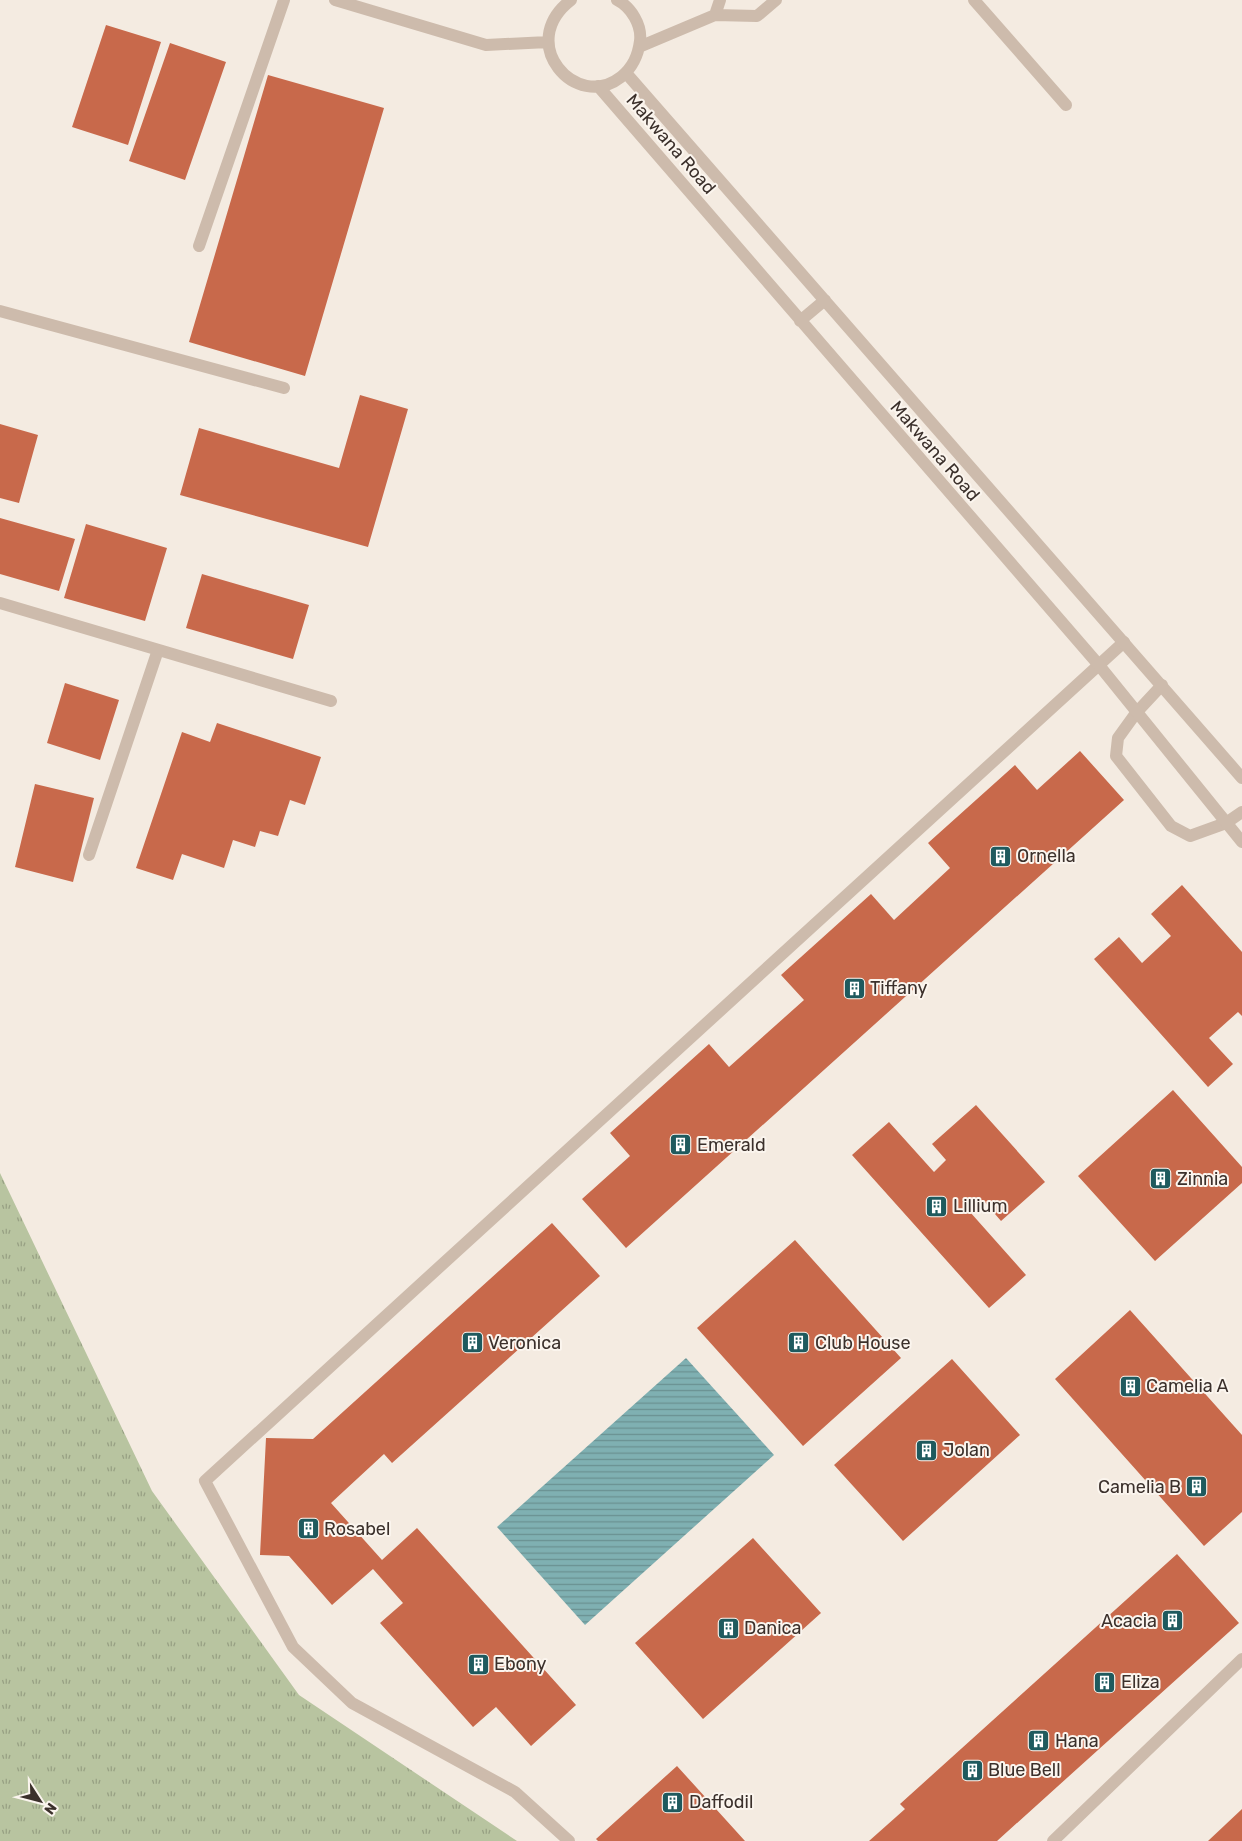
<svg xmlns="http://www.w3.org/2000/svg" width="1242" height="1841" viewBox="0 0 1242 1841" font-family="Rubik,sans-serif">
<defs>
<pattern id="park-tufts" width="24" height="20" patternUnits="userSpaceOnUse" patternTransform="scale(1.25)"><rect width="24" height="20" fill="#b8c4a0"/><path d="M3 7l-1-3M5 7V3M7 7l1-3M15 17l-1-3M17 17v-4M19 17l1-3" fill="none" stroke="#97a083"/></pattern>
<pattern id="water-rules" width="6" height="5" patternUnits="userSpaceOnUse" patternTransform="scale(1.25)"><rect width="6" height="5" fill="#7fb0b2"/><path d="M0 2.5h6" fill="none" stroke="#699091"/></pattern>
</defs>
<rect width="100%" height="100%" fill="#f4ebe1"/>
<path fill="url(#park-tufts)" d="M0,1173L152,1491L299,1695L517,1841H0Z"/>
<path fill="url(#water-rules)" d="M686,1358L774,1455L585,1625L497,1527Z"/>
<path fill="#c8694b" d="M106,25L161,42L128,145L72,127Z
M170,43L226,62L185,180L129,161Z
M268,75L384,108L305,376L189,342Z
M360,395L408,409L368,547L180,495L199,428L339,468Z
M0,424L38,435L19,503L0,498Z
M0,518L75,539L59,591L0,574Z
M86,524L167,548L145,621L64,598Z
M202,574L309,605L293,659L186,628Z
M65,683L119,700L100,760L47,743Z
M217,723L321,757L305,805L290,800L278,836L260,831L255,847L233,840L224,868L182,854L173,880L136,868L182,732L210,742Z
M1080,751L1124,800L626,1248L582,1199L630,1156L610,1133L709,1044L729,1067L804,1000L781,975L871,894L894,920L950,868L928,843L1015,765L1037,790Z
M35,784L94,798L73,882L15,867Z
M1182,885L1242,952V1016L1238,1012L1209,1038L1233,1064L1208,1087L1094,959L1119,937L1142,963L1171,936L1151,914Z
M1173,1090L1242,1167V1183L1155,1261L1078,1176Z
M976,1105L1045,1182L1001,1221L983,1200L970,1212L1026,1275L989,1308L852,1155L889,1122L934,1172L946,1160L932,1144Z
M552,1223L600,1276L392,1463L384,1454L331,1503L382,1560L417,1528L576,1705L531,1746L496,1707L473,1727L380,1623L403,1603L373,1569L332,1605L289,1556L260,1555L266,1438L313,1439Z
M795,1240L901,1358L803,1446L697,1328Z
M1130,1310L1242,1435V1512L1204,1546L1055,1379Z
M952,1359L1020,1435L903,1541L834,1465Z
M753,1538L821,1613L703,1719L635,1643Z
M1177,1554L1239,1623L997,1841H869L905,1809L900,1804Z
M677,1766L745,1841H598L596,1839Z
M1242,1809V1841H1208Z"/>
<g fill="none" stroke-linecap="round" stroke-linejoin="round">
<path stroke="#cdbbac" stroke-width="12" d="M974,0L1066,105
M199,246L284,0
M0,603L331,701
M1162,685L1136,713L1118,738L1116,756L1171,826L1190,836L1226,823L1242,812
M89,855L158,650"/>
<path stroke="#cdbbac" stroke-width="12" d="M0,311L284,388
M569,1841L515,1792L352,1703L293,1647L205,1481L1124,642
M1053,1841L1242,1659"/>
<path stroke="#cdbbac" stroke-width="12" d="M335,0L486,45L548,42
M571,0C515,43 576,112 621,77C633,67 638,56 640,41C642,25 631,7 617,0
M715,15L720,0
M639,47L715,15L757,16L776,0
M626,73L1242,778
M598,86L1098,664L1242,842
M800,321L825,300"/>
</g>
<defs>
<symbol id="building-square" viewBox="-11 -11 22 22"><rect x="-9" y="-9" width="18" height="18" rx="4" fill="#1f5a5e" stroke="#fbf5ee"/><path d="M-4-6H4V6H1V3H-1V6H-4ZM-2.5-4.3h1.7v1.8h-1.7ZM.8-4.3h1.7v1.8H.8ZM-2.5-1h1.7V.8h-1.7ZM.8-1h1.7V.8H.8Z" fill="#fff"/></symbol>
</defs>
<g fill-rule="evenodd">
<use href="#building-square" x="988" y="844" width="25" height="25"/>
<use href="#building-square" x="842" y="976" width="25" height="25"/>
<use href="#building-square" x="668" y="1132" width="25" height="25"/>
<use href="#building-square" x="1148" y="1166" width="25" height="25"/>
<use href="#building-square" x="924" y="1194" width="25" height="25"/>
<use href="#building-square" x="460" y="1330" width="25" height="25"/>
<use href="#building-square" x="786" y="1330" width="25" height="25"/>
<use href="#building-square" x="1118" y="1374" width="25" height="25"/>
<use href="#building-square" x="914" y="1438" width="25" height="25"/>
<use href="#building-square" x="1184" y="1474" width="25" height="25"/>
<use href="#building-square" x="296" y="1516" width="25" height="25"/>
<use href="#building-square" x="1160" y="1608" width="25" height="25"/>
<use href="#building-square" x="716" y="1616" width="25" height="25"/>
<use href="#building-square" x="466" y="1652" width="25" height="25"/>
<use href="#building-square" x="1092" y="1670" width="25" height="25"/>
<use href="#building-square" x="1026" y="1728" width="25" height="25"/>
<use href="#building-square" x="960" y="1758" width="25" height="25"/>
<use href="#building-square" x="660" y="1790" width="25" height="25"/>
</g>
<g text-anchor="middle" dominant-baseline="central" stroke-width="4" stroke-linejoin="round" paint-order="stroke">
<g font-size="18" fill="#3b302b" stroke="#fbf5ee">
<text transform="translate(671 144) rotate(49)">Makwana Road</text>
<text transform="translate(935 451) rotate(49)">Makwana Road</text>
</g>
<g font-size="18" fill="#3b302b" stroke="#fbf5ee" text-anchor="start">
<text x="1017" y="856">Ornella</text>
<text x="870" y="988">Tiffany</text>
<text x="697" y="1145">Emerald</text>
<text x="1177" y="1179">Zinnia</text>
<text x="953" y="1206">Lillium</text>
<text x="488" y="1343">Veronica</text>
<text x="815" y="1343">Club House</text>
<text x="1146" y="1386">Camelia A</text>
<text x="943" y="1450">Jolan</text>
<text x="1181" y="1487" text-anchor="end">Camelia B</text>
<text x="324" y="1529">Rosabel</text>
<text x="1157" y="1621" text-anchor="end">Acacia</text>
<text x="744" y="1628">Danica</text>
<text x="494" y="1664">Ebony</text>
<text x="1121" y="1682">Eliza</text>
<text x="1055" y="1741">Hana</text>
<text x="988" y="1770">Blue Bell</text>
<text x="689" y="1802">Daffodil</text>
</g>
</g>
<g transform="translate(40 1801) rotate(126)" stroke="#fbf5ee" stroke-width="4" paint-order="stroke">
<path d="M0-4L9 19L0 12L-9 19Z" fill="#3b302b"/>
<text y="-8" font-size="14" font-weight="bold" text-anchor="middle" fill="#3b302b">N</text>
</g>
</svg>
